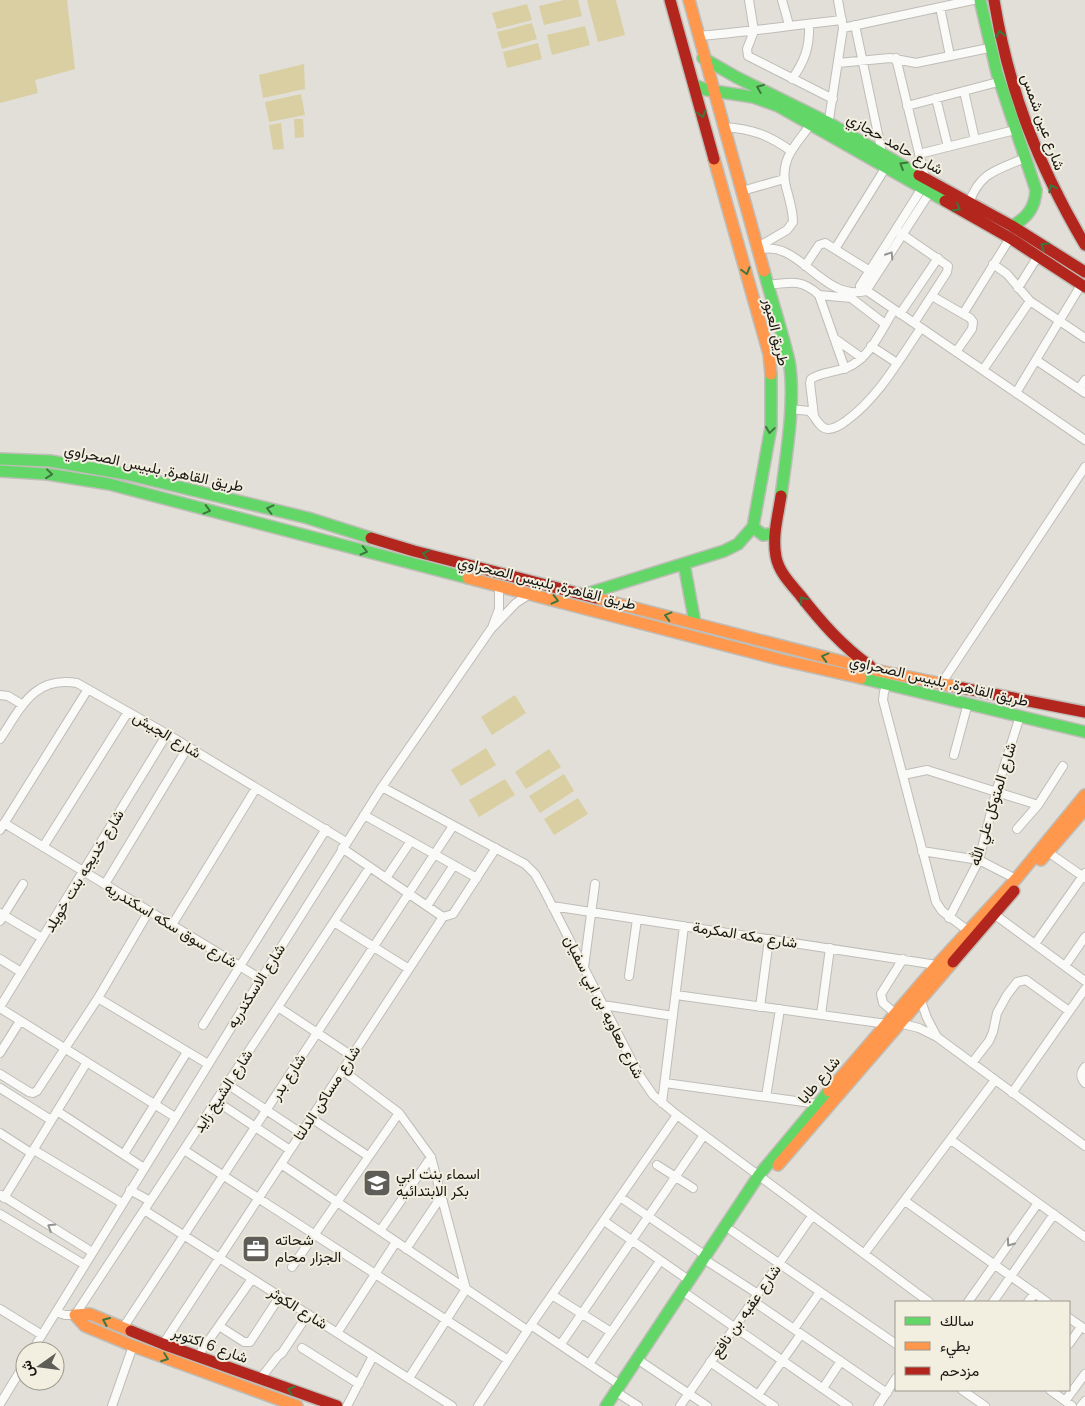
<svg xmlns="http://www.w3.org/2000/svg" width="1085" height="1406" viewBox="0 0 1085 1406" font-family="'Nunito Sans',Vazirmatn,sans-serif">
<rect width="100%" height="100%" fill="#e1dfd7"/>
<path fill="#d9cfa3" d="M0,0H67L75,69L35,80L38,93L0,103Z
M564,0H578L582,16L544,25L539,6Z
M587,0H616L625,35L598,42Z
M527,4L532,20L497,29L492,13Z
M532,23L537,39L502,49L497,32Z
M585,26L590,45L552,55L547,35Z
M538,43L542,59L507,68L503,52Z
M304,64L305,89L263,98L259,75Z
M301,94L305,115L269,122L265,102Z
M294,119H303L304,137L295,138Z
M281,123L284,149L273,150L269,125Z
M515,695L526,713L492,735L481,717Z
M486,748L496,765L461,786L451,770Z
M549,749L561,767L526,789L515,772Z
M564,774L574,791L540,813L529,796Z
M505,779L515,795L479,817L469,800Z
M578,798L588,814L554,835L544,819Z"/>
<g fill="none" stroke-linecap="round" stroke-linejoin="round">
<defs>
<path id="street" d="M749,0L754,31L747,49L748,56L833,99
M782,0L789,25
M940,7L950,56
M855,25L882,153
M843,28L973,0
M699,36C747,32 794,25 842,20
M896,58L925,178
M838,63L890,58L916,63L989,48
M792,79C805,61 810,46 809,24
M964,91L975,140
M936,98L948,147
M907,106L998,82
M828,126L843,28L838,0
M724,127C752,129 769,135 791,151
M919,154L1015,130
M742,191L784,179
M969,203C980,172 997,170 1025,158
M896,230L948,266L947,272L914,323
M758,247L787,230L793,222C793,210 789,198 786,187C779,159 796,145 811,124
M835,249L886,167
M759,250C799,238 822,302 866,291L930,192
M993,264L1007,274L1030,301L1085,338
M805,266L819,245L825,243L870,271
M768,285C791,282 802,279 819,295L845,369
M860,286L1085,440
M1018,288L1038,256
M860,290V286L922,188
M842,291L885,324
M819,295L851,298
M932,296L970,318L973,322L972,329L956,352
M900,314L938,258
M963,314L1010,238
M834,338L862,358
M871,346L897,363
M1036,360L1085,393
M983,370L1030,301
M1079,389L1085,380
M1016,393L1081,285
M790,409L809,411C816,416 818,428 828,429C835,429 840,425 846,421C879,397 898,361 921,328
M814,416L810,383L811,379C821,372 837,372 848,367C870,358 882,329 894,310
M493,625L499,609V585
M887,684L884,692L883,700L936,902L942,911L971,933
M941,684L1085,467
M0,695L8,696L23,705
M0,739C21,708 33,676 77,683L167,734L346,842
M954,755L968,703
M903,775L927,770L1038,805
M382,787L525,864L535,874L544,890L638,1073L653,1095L677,1115L929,1302
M364,815L477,878
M4,823L261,979
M1017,829L1038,805L1063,766
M0,830L88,689
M43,847L128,712
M342,848L443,917
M922,851L979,860L1016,879
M1048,852L1085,878
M386,878L411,841
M105,884L188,747
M427,906L454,865
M552,906L937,965
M0,913L42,938
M994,914L1085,981
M949,918L979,860L996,792L1020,716
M0,921L23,884
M334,922L409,969
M172,925L256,788
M1035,944L1085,873
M0,959L21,972
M1065,966L1085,937
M584,967L595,884
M629,976L637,919
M676,995L887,1024
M98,998L208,1064
M920,998L927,1018L936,1035
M603,1005L673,1016
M0,1007L167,734
M278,1007L352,1056
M760,1007L769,939
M0,1008L175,1117
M896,1014L883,1003L881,994L903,959
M821,1015L830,948
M899,1023L919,1028L937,1037L1085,1146
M203,1025L326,829
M0,1053L20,1021
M972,1063L989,1041L993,1032L997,1013L1007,995L1017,982L1026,980L1069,1011
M1085,1067C1080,1073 1080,1077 1085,1083
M342,1070L399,1113L431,1157L466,1289L409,1378
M0,1074L29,1092L33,1093L37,1091L98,998L149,911
M665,1083L818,1104
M227,1084L301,1133
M0,1088L51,1120
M1012,1093L1085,989
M766,1097L780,1009
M216,1101L290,1150
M662,1103L684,926
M57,1111L144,1168
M311,1118L368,1156
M0,1133L31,1153
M951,1140L1085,1237
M34,1150L122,1203
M184,1150L508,1360
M124,1154L187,1052
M281,1164L527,1330
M657,1165L693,1188
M130,1190L150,1201
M1,1195L92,1252
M620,1197L706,1256
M4,1198L87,1062
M905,1201L1047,1302
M144,1210L452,1406
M0,1214L85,1265
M604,1221L690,1281
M380,1231L431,1157
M732,1231L896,1344
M406,1249L441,1197
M864,1254L995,1080
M710,1263L758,1294
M292,1267L399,1113
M552,1295L611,1332
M688,1295L848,1406
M753,1301L887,1393
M968,1302L1038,1203
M993,1302L1054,1214
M1028,1302L1035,1293
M0,1309L42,1335
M56,1312L65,1315H75L370,867
M1069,1318L1085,1329
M531,1325L620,1385
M219,1326L244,1342H250L280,1296
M123,1328L453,826
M794,1329L820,1292
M337,1333L396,1242
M163,1344L443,917L453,914L496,848
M561,1344L704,1135
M1069,1344L1081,1327
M302,1348L359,1384
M32,1351L261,979L382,787L491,629L516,603L530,594
M197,1357L252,1279
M637,1359L707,1406
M710,1362L774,1406
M589,1364L660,1261
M260,1379L278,1356L282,1353L308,1314
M823,1388L841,1361
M962,1390L985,1406
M1050,1390L1072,1406
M621,1395L638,1406
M758,1395L801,1334
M1065,1401L1085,1374
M0,1404L25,1363
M112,1406L133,1346
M347,1406L373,1356
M478,1406L531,1325L677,1115
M680,1406L812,1216
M878,1406L896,1378
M1081,1406L1085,1401"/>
<path id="fast" d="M980,0L997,73L1036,190C1035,208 1027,218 1012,226
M703,58L736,77L829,123L919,175
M694,85L707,90L753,97L778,106L945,201
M764,271C772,301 782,331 789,361C796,399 786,457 781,496
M0,459L50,461L126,474L308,518L371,538
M0,471L47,474L109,484L468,578
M753,527L763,535L775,533
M684,564L695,623
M586,594L724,551L738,544L753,527L771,427V374
M861,678L1085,732
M606,1406L759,1175L829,1091"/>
<path id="slow" d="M689,0L764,271
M714,159L769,354L771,374
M468,578L782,660L861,678
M596,598L875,670L962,688
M1041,860L1085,809
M829,1091L937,965L1016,879L1085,795
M778,1165L953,962
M131,1331L90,1314L75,1315L85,1326L133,1346L297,1406"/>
<path id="jam" d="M670,0L714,159
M994,0C1009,92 1038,165 1085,245
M919,175L1012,226L1085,272
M945,201L1010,238L1085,287
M781,496C778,516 772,536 776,557C779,572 790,583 800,595C821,622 842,646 870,666
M371,538L414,551L596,598
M962,688L1085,712
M953,962L1014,891
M131,1331L163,1344L337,1406"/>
</defs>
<use href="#street" stroke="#bfbdb7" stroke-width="10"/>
<use href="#fast" stroke="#bfbdb7" stroke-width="14"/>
<use href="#slow" stroke="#bfbdb7" stroke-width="14"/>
<use href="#jam" stroke="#bfbdb7" stroke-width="14"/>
<use href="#street" stroke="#fafaf9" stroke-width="8"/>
<use href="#fast" stroke="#63d668" stroke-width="11"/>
<use href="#slow" stroke="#ff974d" stroke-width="11"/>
<use href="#jam" stroke="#b3261e" stroke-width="11"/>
</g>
<defs><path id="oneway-chevron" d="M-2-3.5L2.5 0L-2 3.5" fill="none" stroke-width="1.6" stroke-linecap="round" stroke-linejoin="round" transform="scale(1.25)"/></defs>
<g stroke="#3e763d">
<use href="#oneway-chevron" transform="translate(1000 34) rotate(-101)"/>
<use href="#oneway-chevron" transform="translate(760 88) rotate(-158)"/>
<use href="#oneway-chevron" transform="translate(702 114) rotate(74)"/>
<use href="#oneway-chevron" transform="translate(903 165) rotate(-149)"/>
<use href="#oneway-chevron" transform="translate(1052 188) rotate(-118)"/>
<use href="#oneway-chevron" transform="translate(957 208) rotate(30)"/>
<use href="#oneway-chevron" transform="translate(1044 246) rotate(-148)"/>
<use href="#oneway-chevron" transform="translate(746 271) rotate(74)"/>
<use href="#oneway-chevron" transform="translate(770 430) rotate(98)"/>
<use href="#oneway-chevron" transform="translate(49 474) rotate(6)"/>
<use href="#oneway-chevron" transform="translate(270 509) rotate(-166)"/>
<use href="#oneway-chevron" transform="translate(207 510) rotate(15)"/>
<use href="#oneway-chevron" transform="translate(364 551) rotate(14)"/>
<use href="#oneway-chevron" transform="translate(426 554) rotate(-166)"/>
<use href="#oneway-chevron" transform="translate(555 600) rotate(14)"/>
<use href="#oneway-chevron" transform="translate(803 600) rotate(-129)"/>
<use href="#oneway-chevron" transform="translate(668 616) rotate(-165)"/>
<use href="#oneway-chevron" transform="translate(825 657) rotate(-165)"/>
<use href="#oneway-chevron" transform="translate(106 1321) rotate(-157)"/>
<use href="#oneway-chevron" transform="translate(165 1358) rotate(20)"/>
<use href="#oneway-chevron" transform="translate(291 1390) rotate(-160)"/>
</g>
<g stroke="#949491">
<use href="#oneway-chevron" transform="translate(890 255) rotate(-57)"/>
<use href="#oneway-chevron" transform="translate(51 1227) rotate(-148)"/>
<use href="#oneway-chevron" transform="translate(1010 1243) rotate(126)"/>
</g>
<defs>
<symbol id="school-square" viewBox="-11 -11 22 22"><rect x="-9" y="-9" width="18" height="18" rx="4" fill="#5e5d57" stroke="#f2efe0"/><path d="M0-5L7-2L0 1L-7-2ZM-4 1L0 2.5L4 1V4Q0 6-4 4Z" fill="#fff"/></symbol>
<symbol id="office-square" viewBox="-11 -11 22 22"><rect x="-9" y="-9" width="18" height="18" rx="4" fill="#5e5d57" stroke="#f2efe0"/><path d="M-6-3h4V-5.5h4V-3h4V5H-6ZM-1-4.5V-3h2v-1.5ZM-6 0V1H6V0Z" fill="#fff"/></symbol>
</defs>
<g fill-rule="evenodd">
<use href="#school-square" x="361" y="1167" width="32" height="32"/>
<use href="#office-square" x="240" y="1233" width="32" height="32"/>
</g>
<g text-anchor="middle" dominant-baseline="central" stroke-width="4" stroke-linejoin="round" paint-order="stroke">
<g font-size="15" fill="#181712" stroke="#f2efe0">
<text transform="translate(1043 122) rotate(70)">شارع عين شمس</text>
<text transform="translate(895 144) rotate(30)">شارع حامد حجازي</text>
<text transform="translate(776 332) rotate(77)">طريق العبور</text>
<text transform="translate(154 468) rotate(12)">طريق القاهرة, بلبيس الصحراوي</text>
<text transform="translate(547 583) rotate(14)">طريق القاهرة, بلبيس الصحراوي</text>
<text transform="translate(939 681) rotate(13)">طريق القاهرة, بلبيس الصحراوي</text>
<text transform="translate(167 735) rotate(31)">شارع الجيش</text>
<text transform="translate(993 804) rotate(-73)">شارع المتوكل علي الله</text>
<text transform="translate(84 871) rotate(-59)">شارع خديجه بنت خويلد</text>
<text transform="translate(171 925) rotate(31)">شارع سوق سكه اسكندريه</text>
<text transform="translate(745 935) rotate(9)">شارع مكه المكرمة</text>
<text transform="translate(256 986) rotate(-58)">شارع الاسكندريه</text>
<text transform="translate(604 1007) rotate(63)">شارع معاويه بن ابي سفيان</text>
<text transform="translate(288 1077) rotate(-57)">شارع بدر</text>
<text transform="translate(819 1080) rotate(-50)">شارع طابا</text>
<text transform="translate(223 1091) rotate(-57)">شارع الشيخ زايد</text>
<text transform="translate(327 1093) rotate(-57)">شارع مساكن الدلتا</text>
<text transform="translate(298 1308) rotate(32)">شارع الكوثر</text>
<text transform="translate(746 1311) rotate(-55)">شارع عقبه بن نافع</text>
<text transform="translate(210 1345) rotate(20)">شارع 6 اكتوبر</text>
</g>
<g font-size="15" fill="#181712" stroke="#f2efe0" text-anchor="start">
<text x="396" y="1174">اسماء بنت ابي<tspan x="396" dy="17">بكر الابتدائيه</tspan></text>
<text x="275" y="1240">شحاته<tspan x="275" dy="17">الجزار محام</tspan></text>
</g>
</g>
<rect x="895" y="1301" width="175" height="90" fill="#f2efe0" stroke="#9b998e"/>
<rect x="905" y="1317" width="25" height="8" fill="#63d668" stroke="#9b998e"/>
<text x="940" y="1326" font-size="15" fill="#181712">سالك</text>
<rect x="905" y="1342" width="25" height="8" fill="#ff974d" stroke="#9b998e"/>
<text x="940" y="1351" font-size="15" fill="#181712">بطيء</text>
<rect x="905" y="1367" width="25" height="8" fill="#b3261e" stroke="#9b998e"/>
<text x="940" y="1376" font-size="15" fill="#181712">مزدحم</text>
<g transform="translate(40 1366) rotate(256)"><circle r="24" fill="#f2efe0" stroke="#9b998e"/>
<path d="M0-4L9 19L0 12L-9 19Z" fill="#5e5d57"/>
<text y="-8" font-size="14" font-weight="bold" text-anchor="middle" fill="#181712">ش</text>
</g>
</svg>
